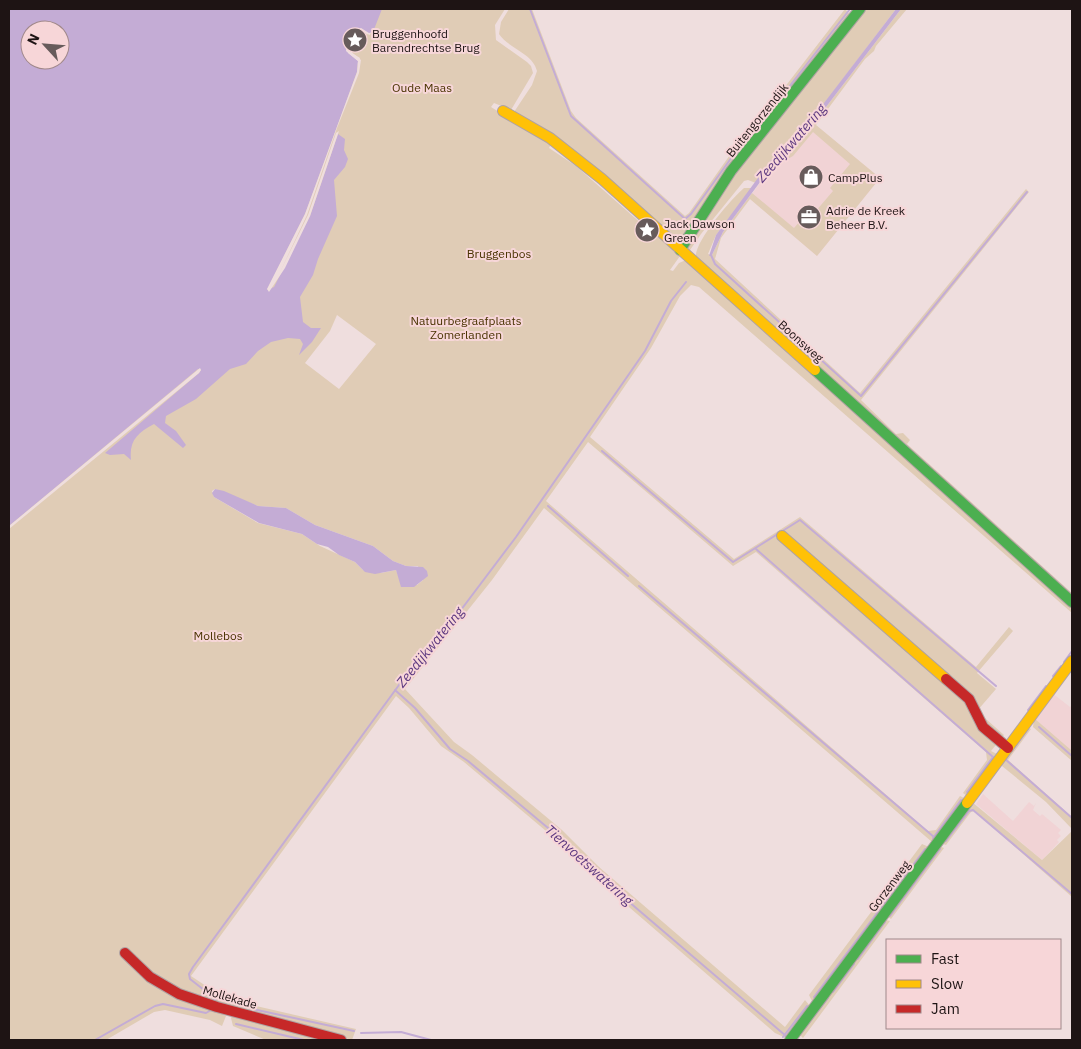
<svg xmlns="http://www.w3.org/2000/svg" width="1081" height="1049" viewBox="0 0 1081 1049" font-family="'IBM Plex Sans',sans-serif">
<rect width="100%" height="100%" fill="#efdede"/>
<path fill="#f1d3d5" d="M813,123L880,178L817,256L749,198L778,158L788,152Z
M1052,693L1070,707L1072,705V753L1034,718Z
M983,794L1013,821L1029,802L1034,806L1036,803L1033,810L1040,816L1042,814L1061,830L1058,833L1061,836L1057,840L1059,842L1042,860L976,804Z"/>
<path fill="#e0ccb6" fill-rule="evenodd" d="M381,9H505L495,25L496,40L527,62L531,66L533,73L511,110L494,103L491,107L551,144L549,148L576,166L643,225L645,223L680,256L670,270L673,271L679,263L686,260L1072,606V613L699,287L691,285L680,296L651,348L590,437L734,559L800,517L976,667L1009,627L1013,631L977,673L996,689L977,711L1004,735L991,751L999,755L967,796L963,793L987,760L986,752L756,552L733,566L588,442L546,501L928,831L936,830L960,796L964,798L932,842L544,508L492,580L405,689L454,742L472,755L562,830L599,867L785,1027L805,1000L810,1006L786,1038L775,1033L593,876L565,847L464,762L441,746L409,708L396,696L191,976L215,992L247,1004L356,1029L352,1040L205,1001L198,994L196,996L150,979L196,1002V1005C213,1004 214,1010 226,1016L222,1026L210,1020L165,1010L154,1012L106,1040H9V524L355,71L360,58L352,53L355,46L365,48L366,44L357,40L361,32L370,35ZM337,315L376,344L339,389L305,363L330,331ZM215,489L258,506L286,508L315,525L373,546L393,561L406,566H418L423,580L417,585L399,578L396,570L381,573L363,570L355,562L320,546L302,534L258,523L214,497L212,491Z
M509,9H532L571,111L576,118L685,216L689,213L737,145L743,153L681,240L678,242L514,112L532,85L537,71C533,53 509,49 499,34L501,22Z
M845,9L850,15L777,105L774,101Z
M863,9H896L821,108L792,142L770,162L756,183L748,180L744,181L701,234L688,253L686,247L722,188Z
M901,9H907L876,46L874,51L865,59L816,125L880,178L817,256L750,199L721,238L715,259L860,393L1026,189L1029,192L861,400L896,434L903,433L910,440L907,444L1072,593V597L696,258C693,243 732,198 744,188H752L716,235L708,254L712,255L723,232L752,193L794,228L801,220L815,212L833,191L830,188L850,164L813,132L793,156L779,164L774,163L778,158L788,152L823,111Z
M770,106L776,110L747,147L741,141Z
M1034,718L1071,750L1072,761L1033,727Z
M1027,727L1031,729L1008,760L1072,817V829L1046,802L1002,766L1001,762Z
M972,802L1042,860L1072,831V897L974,811L971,812L946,845L943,844Z
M922,844L929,847L812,1001L809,995Z
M939,846L944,848L891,919L888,917Z
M886,920L890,921L803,1038L800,1035Z
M233,1014L334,1040H266L233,1026L231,1018Z"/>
<path fill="#c4acd5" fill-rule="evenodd" d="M9,9H382L373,32L369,33L361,28L352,32L346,45L348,53L358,61L357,72L305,214L267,290L274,287L310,216L338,134L345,139L344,150L348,159L345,167L334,180L337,216L318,259L313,275L300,297L303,322L311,328H321L312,342L299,355L303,344L300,339L288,338L271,342L258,351L246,364L230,369L196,399L166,416L165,423L176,431L186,445L183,448L154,424C137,433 129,441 131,460L124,454L110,455L105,453L199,373L201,370L198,369L9,526ZM30,30H60V60H30Z
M896,9H901L823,111L788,152L778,158L723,232L712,255L709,256L716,235L772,159L792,142L811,120Z
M215,489L224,491L258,506L286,508L315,525L373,546L393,561L406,566L423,567L427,571L428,576L414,587H401L396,570L375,574L365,572L355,562L339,555L328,547L317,544L302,534L259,523L214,497L212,493Z"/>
<path fill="#efdede" d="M347,41L350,42V51L361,60L359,73L337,128L307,215L280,272L308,215L336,133L339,131L310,216L285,268L269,292L267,289L305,214L357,72L358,61L346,51Z
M200,368L201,370L199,373L9,529V526Z"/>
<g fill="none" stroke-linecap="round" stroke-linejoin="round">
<path stroke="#c4acd5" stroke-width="2" d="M530,9L571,116L685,219L691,214L737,150
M778,101L850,9
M744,142L771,109
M711,255L715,264L861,396L1027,192
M602,451L733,562L800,520L996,686
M548,506L628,576
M756,549L993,757L967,792
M639,586L934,837
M1064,662L1072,651
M1053,676L1061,666
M395,690L415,708L450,749L468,761L560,838L587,866L786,1036
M1028,710L1046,686
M1039,727L1072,756
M1005,759L1072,818
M1004,761L1028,729
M992,777L996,771
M933,838L961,800
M946,841L969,811L973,810L1072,894
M890,916L940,849
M858,959L885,922
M833,992L854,964
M814,997L925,849
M215,999L219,997L257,1010L354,1031
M215,1003L213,997L190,979L189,974L193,967L399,685L433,647L516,537L645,351L671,301L686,282
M236,1024L304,1040
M361,1033L401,1032L431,1040
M801,1033L828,998
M783,1037L807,1006
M95,1040L155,1006L163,1004L206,1013L213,1009"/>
<defs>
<path id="fast" d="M680,250L731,171L860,9
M815,370L1072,602
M790,1040L967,803"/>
<path id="slow" d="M503,111L550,138L602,179L815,370
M782,536L946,679
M967,803L1072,661"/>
<path id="jam" d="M946,679L969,699L983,727L1008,748
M125,953L150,977L179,994L217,1007L341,1040"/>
</defs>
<use href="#fast" stroke="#afa2a3" stroke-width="12"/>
<use href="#slow" stroke="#afa2a3" stroke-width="12"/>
<use href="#jam" stroke="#afa2a3" stroke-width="12"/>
<use href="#fast" stroke="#4caf50" stroke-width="10"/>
<use href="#slow" stroke="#ffc107" stroke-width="10"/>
<use href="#jam" stroke="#c62828" stroke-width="10"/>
</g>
<defs>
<symbol id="sight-disc" viewBox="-11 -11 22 22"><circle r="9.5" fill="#675b5b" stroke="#f7d6d8"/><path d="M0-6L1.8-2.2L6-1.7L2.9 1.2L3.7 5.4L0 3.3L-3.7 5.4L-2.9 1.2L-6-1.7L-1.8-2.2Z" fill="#fff"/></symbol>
<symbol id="shop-disc" viewBox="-11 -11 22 22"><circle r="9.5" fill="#675b5b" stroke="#f7d6d8"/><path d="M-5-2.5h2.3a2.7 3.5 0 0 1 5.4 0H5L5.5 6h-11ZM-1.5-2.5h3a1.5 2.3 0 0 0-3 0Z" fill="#fff"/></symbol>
<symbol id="office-disc" viewBox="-11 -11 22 22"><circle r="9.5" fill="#675b5b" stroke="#f7d6d8"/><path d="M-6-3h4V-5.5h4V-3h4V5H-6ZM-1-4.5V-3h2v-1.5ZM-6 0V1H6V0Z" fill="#fff"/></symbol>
</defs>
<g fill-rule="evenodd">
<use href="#sight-disc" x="341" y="26" width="28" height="28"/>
<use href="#shop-disc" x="797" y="163" width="28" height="28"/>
<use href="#office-disc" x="795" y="203" width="28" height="28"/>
<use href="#sight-disc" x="633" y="216" width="28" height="28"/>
</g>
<g text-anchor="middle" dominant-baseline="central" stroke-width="4" stroke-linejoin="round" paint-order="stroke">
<g font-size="12" fill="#1e1414" stroke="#f7d6d8" text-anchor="start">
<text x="372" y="33">Bruggenhoofd<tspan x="372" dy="14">Barendrechtse Brug</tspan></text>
<text x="828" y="177">CampPlus</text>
<text x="826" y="210">Adrie de Kreek<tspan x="826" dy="14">Beheer B.V.</tspan></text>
<text x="664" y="223">Jack Dawson<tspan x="664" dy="14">Green</tspan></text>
</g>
<g font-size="12" fill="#483200" stroke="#f7d6d8">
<text x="422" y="87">Oude Maas</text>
<text x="499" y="253">Bruggenbos</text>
<text x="466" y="320">Natuurbegraafplaats<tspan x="466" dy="14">Zomerlanden</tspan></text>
<text x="218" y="635">Mollebos</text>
</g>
<g font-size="12" fill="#1e1414" stroke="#f7d6d8">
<text transform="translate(757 120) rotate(-51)">Buitengorzendijk</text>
<text transform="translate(801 341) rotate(42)">Boonsweg</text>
<text transform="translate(889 886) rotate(-53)">Gorzenweg</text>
<text transform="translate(230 997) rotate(16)">Mollekade</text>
</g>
<g font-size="14" font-style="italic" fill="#5d3980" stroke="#f7d6d8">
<text transform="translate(791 143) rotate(-49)">Zeedijkwatering</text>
<text transform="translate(430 647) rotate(-51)">Zeedijkwatering</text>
<text transform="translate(589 865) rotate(42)">Tienvoetswatering</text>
</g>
</g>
<rect width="1081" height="1049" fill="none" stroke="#1e1414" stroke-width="20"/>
<rect x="886" y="939" width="175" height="90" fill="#f7d6d8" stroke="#a0888a"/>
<rect x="896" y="955" width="25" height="8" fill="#4caf50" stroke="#a0888a"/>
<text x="931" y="964" font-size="15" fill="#1e1414">Fast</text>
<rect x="896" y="980" width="25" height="8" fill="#ffc107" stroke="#a0888a"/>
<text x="931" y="989" font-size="15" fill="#1e1414">Slow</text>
<rect x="896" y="1005" width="25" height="8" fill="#c62828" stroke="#a0888a"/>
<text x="931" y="1014" font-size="15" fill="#1e1414">Jam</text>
<g transform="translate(45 45) rotate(296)"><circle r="24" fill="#f7d6d8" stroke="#a0888a"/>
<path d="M0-4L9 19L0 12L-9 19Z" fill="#675b5b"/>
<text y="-8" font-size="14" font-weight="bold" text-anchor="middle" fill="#1e1414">N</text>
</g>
</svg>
